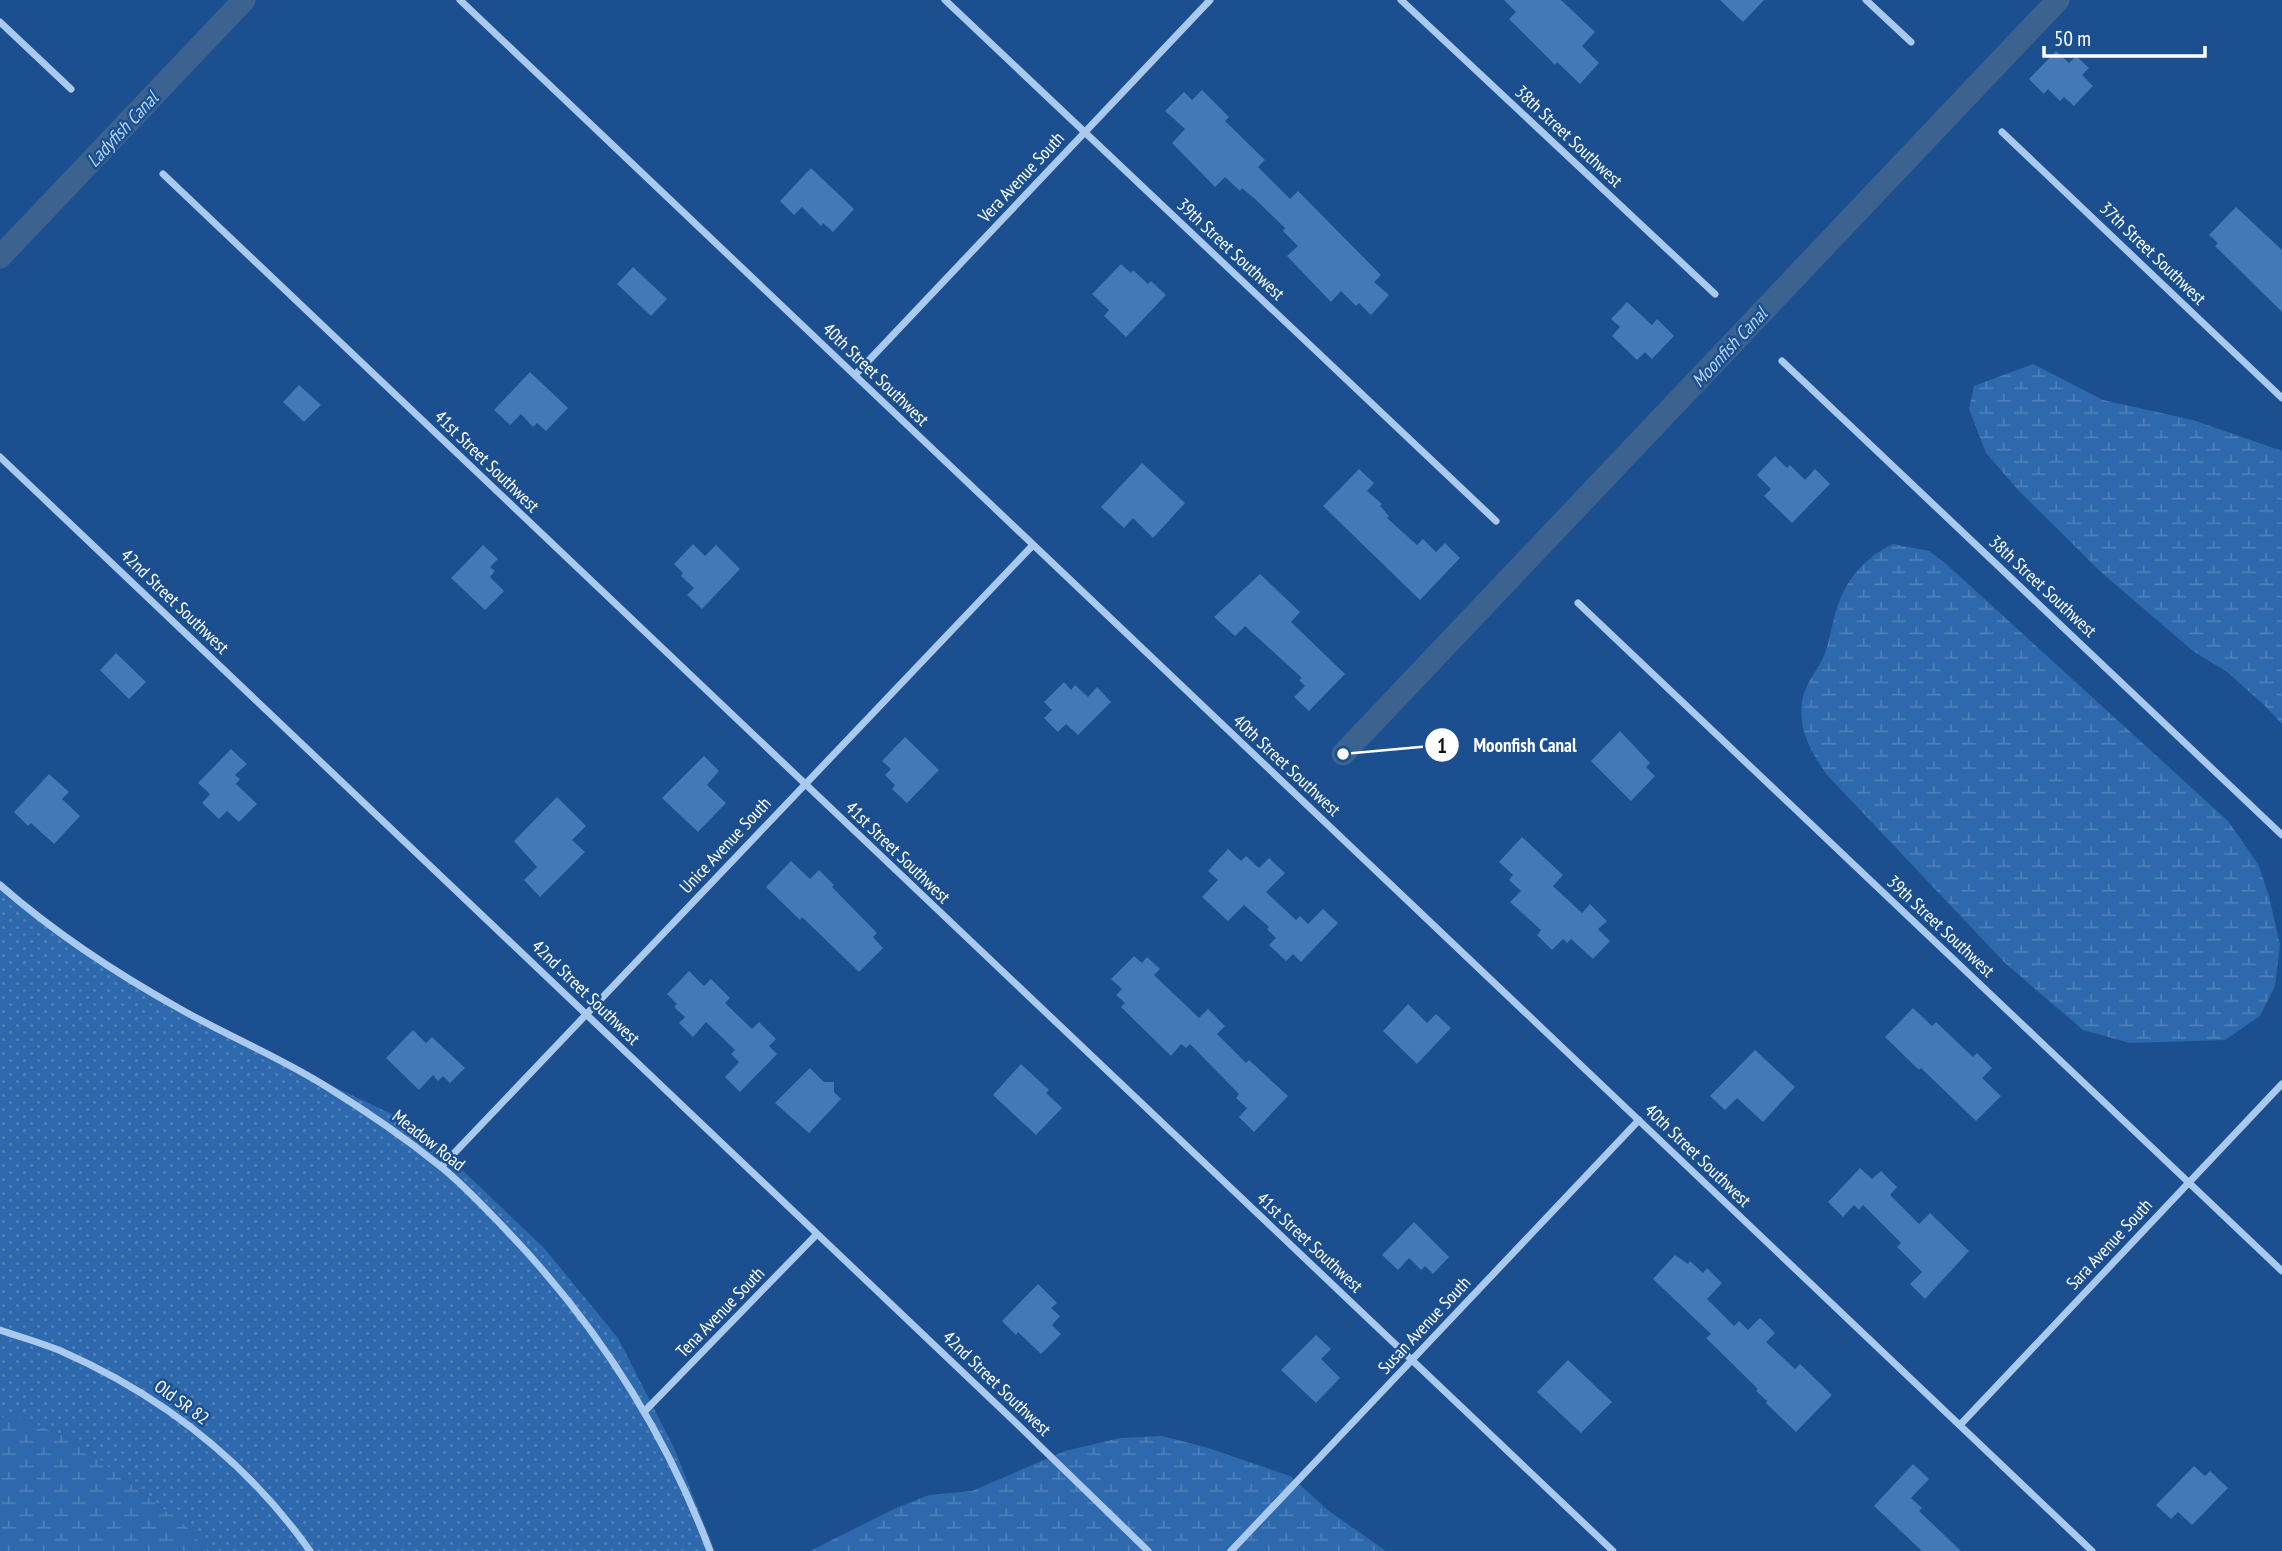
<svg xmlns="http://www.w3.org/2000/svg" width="2282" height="1551" viewBox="0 0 2282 1551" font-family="'PT Sans Narrow',sans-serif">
<defs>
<pattern id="grass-dots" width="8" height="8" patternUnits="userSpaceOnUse" patternTransform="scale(1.75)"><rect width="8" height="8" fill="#2e69ad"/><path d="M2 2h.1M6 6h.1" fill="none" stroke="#4d80b9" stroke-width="1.8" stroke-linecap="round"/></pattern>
<pattern id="wetland-marsh" width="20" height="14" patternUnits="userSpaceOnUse" patternTransform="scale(1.75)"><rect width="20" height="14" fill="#2e69ad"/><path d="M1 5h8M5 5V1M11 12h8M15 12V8" fill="none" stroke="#4d80b9"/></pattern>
</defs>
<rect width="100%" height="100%" fill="#1b4f8f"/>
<path fill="url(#grass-dots)" d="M0,880L48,925L97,963L239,1042L415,1125L544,1248L618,1338L674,1448L715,1551H207L187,1527L73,1440L9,1413L0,1420Z"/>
<path fill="url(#wetland-marsh)" d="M2033,364L2103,400L2193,420L2282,451V724L2262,703L2227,672L2193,651L2103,574L2019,491L1986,453L1969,409L1974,386Z
M1893,544L1929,551L1944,562L2228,821L2258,864L2269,896L2280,945L2275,986L2260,1016L2225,1040L2130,1043L2083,1030L2005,963L1827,775C1811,751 1798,731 1802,701C1805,685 1816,672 1823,658C1830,642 1831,627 1836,611C1846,579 1863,559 1893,544Z
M9,1413L73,1440L187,1527L207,1551H0V1420Z
M1162,1436L1205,1447L1290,1476L1329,1511L1386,1551H810L896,1508L929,1495L972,1491L1065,1451L1120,1438Z"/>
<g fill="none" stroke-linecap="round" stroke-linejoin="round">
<path stroke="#3c6290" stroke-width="23" d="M0,257L244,0
M1343,754L2058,0"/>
</g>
<path fill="#4478b7" d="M1504,0H1561L1595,32L1582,46L1599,63L1580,84L1557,62L1555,65L1509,19L1516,12Z
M1720,0H1764L1743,22Z
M2056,51L2069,63L2076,56L2089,68L2082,75L2093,86L2074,106L2064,97L2060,101L2048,89L2044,94L2029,79Z
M1202,90L1229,117L1225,121L1265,160L1258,167L1290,199L1298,191L1381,275L1374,282L1389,295L1371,315L1359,303L1356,306L1341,291L1331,302L1287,256L1298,246L1283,231L1285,228L1255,199L1242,188L1240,191L1225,177L1215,187L1172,143L1185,129L1165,111L1184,92L1192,100Z
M811,168L854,209L833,232L823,223L821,226L802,207L794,215L780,201Z
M2236,207L2282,250V312L2215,246L2218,243L2209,235Z
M1121,264L1131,273L1133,270L1148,284L1151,281L1166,295L1126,337L1104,316L1109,310L1092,294Z
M633,267L667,299L651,316L617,284Z
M1627,302L1652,325L1657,319L1674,336L1652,359L1645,352L1637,360L1612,336L1620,327L1611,319Z
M530,372L568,408L546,431L537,423L533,427L521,414L510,425L494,410Z
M299,385L321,405L304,422L283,402Z
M1775,456L1787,468L1790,465L1805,480L1815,469L1830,484L1792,523L1764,496L1771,489L1757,475Z
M1142,463L1185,503L1153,538L1133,518L1124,528L1101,507Z
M1359,469L1374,483L1367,491L1382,504L1380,506L1389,516L1387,518L1417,545L1423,539L1436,552L1445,543L1460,558L1420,600L1323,506Z
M693,544L705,556L716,545L740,569L702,609L687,595L694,588L681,576L683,573L674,564Z
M483,545L498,559L490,567L495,571L490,577L504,591L485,610L451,578Z
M1260,574L1300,612L1291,622L1345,674L1309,711L1294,697L1305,686L1299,680L1302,678L1245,626L1235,636L1214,617Z
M116,653L146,682L129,699L100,670Z
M1064,682L1071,690L1075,685L1088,697L1097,687L1111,702L1078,735L1066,724L1058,732L1044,718L1052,710L1044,702Z
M1620,731L1650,763L1646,767L1655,776L1631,801L1591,761Z
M905,737L939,770L907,803L892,789L895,785L885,775L891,769L882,761Z
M231,749L247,764L235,775L240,779L236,784L257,804L239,822L227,811L219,819L202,803L210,794L198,783Z
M704,756L719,771L707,785L726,803L698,832L662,798Z
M49,774L69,792L62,799L80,816L54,844L31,823L28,826L14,812Z
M557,797L586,826L572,840L585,852L540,897L524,880L537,867L514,841Z
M1522,837L1563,875L1553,886L1582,913L1590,904L1607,921L1598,929L1610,941L1593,959L1571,939L1567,943L1563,939L1552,950L1537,935L1541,930L1510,902L1521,891L1509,880L1513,875L1499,862Z
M1228,849L1241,861L1246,856L1259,868L1269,858L1285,873L1266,892L1296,920L1300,916L1308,924L1323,909L1338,923L1301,962L1293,954L1286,961L1269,945L1276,938L1267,929L1269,927L1244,905L1228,921L1202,897L1218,880L1208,871Z
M791,861L810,879L819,870L834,885L832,887L877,933L873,937L883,948L859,972L802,917L800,920L766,887Z
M1134,956L1142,963L1147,957L1160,969L1154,975L1199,1018L1208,1009L1225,1026L1217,1034L1246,1063L1249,1060L1288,1096L1254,1132L1239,1117L1247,1108L1236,1098L1239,1094L1190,1044L1186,1048L1181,1044L1171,1056L1121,1007L1125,1003L1116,995L1122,989L1111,979Z
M689,971L704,986L711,979L730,998L725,1003L752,1029L759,1022L776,1039L769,1046L777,1054L740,1092L725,1077L739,1062L731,1054L735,1050L706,1022L693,1037L679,1023L685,1017L674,1007L677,1004L667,994Z
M1408,1004L1427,1023L1436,1014L1451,1028L1417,1064L1383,1031Z
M1913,1008L1932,1026L1936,1022L1973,1057L1977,1053L1992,1068L1982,1078L2001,1096L1976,1121L1921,1068L1919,1070L1885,1037Z
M413,1030L426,1043L432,1037L465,1068L450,1083L443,1076L438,1081L433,1075L419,1090L386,1058Z
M1755,1050L1795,1087L1763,1122L1737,1098L1725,1110L1710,1096Z
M1021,1064L1049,1090L1046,1093L1062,1108L1036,1135L993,1095Z
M810,1068L824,1082H834V1092L841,1099L809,1133L775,1103Z
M1860,1168L1872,1179L1881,1171L1897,1187L1890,1195L1919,1224L1930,1213L1969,1251L1925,1299L1910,1284L1922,1272L1897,1247L1901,1243L1863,1205L1859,1210L1854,1205L1843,1217L1828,1202Z
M1414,1222L1449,1257L1433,1274L1425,1266L1421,1270L1409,1258L1398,1270L1382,1255Z
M1675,1255L1688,1264L1690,1261L1703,1273L1707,1268L1722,1283L1707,1299L1734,1326L1739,1321L1748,1330L1760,1318L1775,1333L1766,1342L1795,1369L1800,1364L1832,1395L1796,1432L1766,1403L1767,1401L1756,1391L1758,1389L1706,1338L1711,1334L1653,1279Z
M1038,1284L1057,1303L1051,1308L1060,1316L1052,1325L1061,1334L1041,1354L1018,1332L1016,1335L1002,1321Z
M1316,1335L1331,1349L1321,1359L1340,1378L1316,1403L1281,1370Z
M1568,1360L1612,1402L1581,1433L1537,1392Z
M1913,1464L1929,1479L1911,1498L1922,1508L1919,1511L1961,1551H1922L1874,1506Z
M2194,1466L2205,1476L2210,1471L2228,1488L2192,1525L2178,1512L2171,1519L2156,1505Z"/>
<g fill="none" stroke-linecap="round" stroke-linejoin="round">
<path stroke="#a9c9ee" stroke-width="7" d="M460,0L2092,1551
M945,0L1496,521
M1401,0L1715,294
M1866,0L1911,42
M0,22L71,89
M2002,132L2282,398
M163,174L1613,1551
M1782,361L2282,835
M855,375L1210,0
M0,457L1014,1421L1148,1551
M1578,603L2282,1271
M0,885C56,934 117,974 182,1010C230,1037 281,1058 327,1087C366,1111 404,1137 440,1166C464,1185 486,1209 508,1232C596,1324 665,1431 710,1551
M441,1167L1033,545
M0,1330C20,1337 42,1343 61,1351C161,1395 246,1461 310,1551
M644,1412L817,1234
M1960,1425L2282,1084
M1231,1551L1639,1120"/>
</g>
<g text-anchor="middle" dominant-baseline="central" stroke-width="5" stroke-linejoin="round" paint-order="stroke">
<g font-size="18" fill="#fff" stroke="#1b4f8f">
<text transform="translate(1569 136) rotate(43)">38th Street Southwest</text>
<text transform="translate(1021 177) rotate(-47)">Vera Avenue South</text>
<text transform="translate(1231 249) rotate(43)">39th Street Southwest</text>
<text transform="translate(2153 253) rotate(44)">37th Street Southwest</text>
<text transform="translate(876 374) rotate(44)">40th Street Southwest</text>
<text transform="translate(487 461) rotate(44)">41st Street Southwest</text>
<text transform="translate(2043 586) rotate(43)">38th Street Southwest</text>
<text transform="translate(175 601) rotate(44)">42nd Street Southwest</text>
<text transform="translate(1287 765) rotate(43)">40th Street Southwest</text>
<text transform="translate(725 845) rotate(-47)">Unice Avenue South</text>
<text transform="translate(898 852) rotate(44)">41st Street Southwest</text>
<text transform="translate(1941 926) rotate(43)">39th Street Southwest</text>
<text transform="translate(586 992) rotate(44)">42nd Street Southwest</text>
<text transform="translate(429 1140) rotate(38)">Meadow Road</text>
<text transform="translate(1698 1155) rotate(44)">40th Street Southwest</text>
<text transform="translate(1310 1242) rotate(43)">41st Street Southwest</text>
<text transform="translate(2109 1244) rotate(-47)">Sara Avenue South</text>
<text transform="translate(720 1312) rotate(-46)">Tena Avenue South</text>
<text transform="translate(1424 1325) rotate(-47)">Susan Avenue South</text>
<text transform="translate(997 1383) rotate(44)">42nd Street Southwest</text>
<text transform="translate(182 1402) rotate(36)">Old SR 82</text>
</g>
<g font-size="19" font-style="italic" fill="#b5d3f5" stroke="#1b4f8f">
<text transform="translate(122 129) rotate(-47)">Ladyfish Canal</text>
<text transform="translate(1729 347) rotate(-47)">Moonfish Canal</text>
</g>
</g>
<path fill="none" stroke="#fff" stroke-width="2.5" d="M1343 754L1442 745"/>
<g fill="#fff" stroke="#1b4f8f" stroke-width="2.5">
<circle cx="1343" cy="754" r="7"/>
<circle cx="1442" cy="745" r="18"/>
</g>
<g font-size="21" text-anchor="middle" font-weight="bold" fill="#111">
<text x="1442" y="753">1</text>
</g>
<g font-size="19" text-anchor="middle" font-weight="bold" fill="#fff" stroke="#1b4f8f" stroke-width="5" stroke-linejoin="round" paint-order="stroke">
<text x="1525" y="752">Moonfish Canal</text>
</g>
<path d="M2044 46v10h161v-10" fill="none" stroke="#ffffff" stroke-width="3.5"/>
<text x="2054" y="46" font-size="21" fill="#ffffff" stroke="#1b4f8f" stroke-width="5" paint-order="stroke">50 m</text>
</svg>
